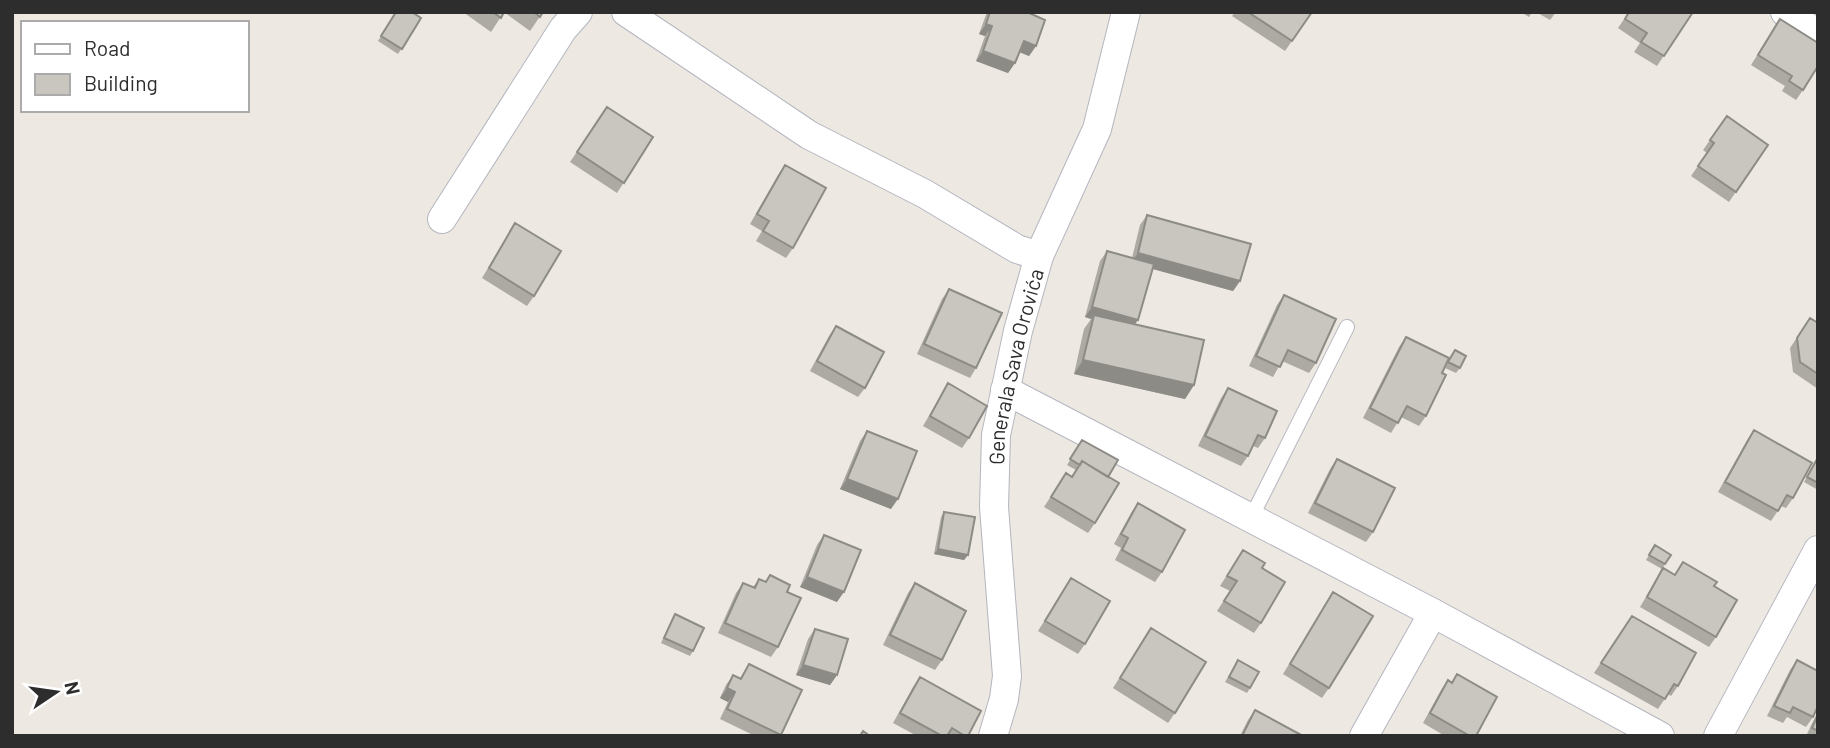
<svg xmlns="http://www.w3.org/2000/svg" width="1830" height="748" viewBox="0 0 1830 748" font-family="Barlow,sans-serif">
<rect width="100%" height="100%" fill="#ede8e1"/>
<g fill="none" stroke-linecap="round" stroke-linejoin="round">
<defs>
<path id="service" d="M1251,518L1347,327"/>
<g id="minor">
<path d="M626,12L809,135L925,194L1017,249L1039,256"/>
<path d="M1785,12L1818,34"/>
<path d="M442,219L563,29L578,12"/>
<path d="M1005,390L1433,613L1660,736"/>
<path id="s1" d="M993,736L1004,699L1007,676L994,507L996,435L1018,331L1039,256L1097,129L1126,12"/>
<path d="M1364,736L1433,613"/>
<path d="M1718,736L1818,550"/>
</g>
</defs>
<use href="#service" stroke="#b4b6bf" stroke-width="16"/>
<use href="#minor" stroke="#b4b6bf" stroke-width="30"/>
<use href="#service" stroke="#fff" stroke-width="14"/>
<use href="#minor" stroke="#fff" stroke-width="28"/>
</g>
<path fill="#adaaa4" d="M396,12L421,18L398,54L378,41Z
M463,12H543L530,31L504,12L491,32Z
M987,12H1027L1036,46L1029,56L1019,52L1015,63L1008,73L976,61L985,36L979,34Z
M1235,12H1312L1285,51L1232,16Z
M1521,12H1532L1529,17Z
M1536,12H1556L1550,20Z
M1629,12H1693L1657,66L1634,52L1640,43L1618,28Z
M1780,19L1803,90L1796,100L1782,91L1785,86L1751,65Z
M607,107L653,137L617,193L570,162Z
M1727,116L1768,145L1729,202L1691,176L1707,153L1703,150Z
M785,165L793,248L786,258L756,241L762,231L750,224L778,175Z
M1147,215L1240,281L1233,291L1153,269L1135,324L1194,385L1185,399L1074,374L1084,329L1091,319L1085,317L1100,261L1107,251L1132,258L1140,225Z
M515,223L534,296L527,306L482,278Z
M949,289L976,368L970,378L917,354L942,299Z
M1284,295L1316,363L1309,373L1282,361L1273,377L1249,366L1277,305Z
M1810,318L1818,323V389L1793,372L1790,348Z
M836,326L865,388L858,397L810,371L829,336Z
M1406,337L1442,373L1426,416L1419,426L1401,417L1391,433L1363,418L1399,347Z
M1455,350L1460,368L1456,373L1445,368Z
M948,383L969,438L962,448L923,426Z
M1228,388L1265,438L1258,448L1253,446L1248,456L1241,466L1198,446L1221,398Z
M1754,430L1793,498L1786,508L1781,506L1771,521L1718,492L1747,440Z
M867,431L891,509L840,489L860,441Z
M1082,440L1108,477L1095,523L1088,533L1044,507L1066,473L1071,477L1076,470L1067,465Z
M1337,459L1373,532L1366,542L1308,513L1330,469Z
M1816,461L1818,463V490L1804,482Z
M1138,503L1162,572L1155,582L1115,560L1121,548L1114,544L1131,513Z
M944,512L968,555L964,560L934,554L941,517Z
M824,535L837,602L800,587L817,545Z
M1655,545L1665,564L1662,569L1646,560Z
M1243,550L1262,568L1261,623L1254,633L1217,611L1230,591L1220,586Z
M1683,562L1714,586L1716,637L1709,647L1640,607L1663,568L1675,575Z
M770,575L787,592L778,647L771,657L718,633L736,593L743,583L753,587L759,579L765,582Z
M1071,578L1085,644L1078,654L1038,631Z
M915,583L942,660L935,670L883,645L908,593Z
M1333,592L1329,688L1322,698L1283,674Z
M675,614L693,651L690,656L661,643L672,619Z
M1632,616L1678,686L1671,696L1668,694L1658,709L1594,673Z
M1151,628L1175,713L1168,723L1113,688Z
M815,629L837,675L830,685L796,675L808,639Z
M1238,660L1250,688L1247,693L1225,682Z
M1797,660L1813,717L1806,727L1787,717L1783,723L1767,716L1790,670Z
M749,664L802,690L780,736H755L720,719L728,702L720,698L726,685L733,675L740,678Z
M1457,674L1476,736H1445L1423,723L1441,690L1448,680L1452,682Z
M920,677L968,736H917L893,723L913,687Z
M1255,710L1303,736H1240L1248,720Z
M1818,711V736H1806Z"/>
<path fill="#8d8b86" d="M986,24L992,26L985,36L979,34Z
M1024,41L1036,46L1029,56L1017,51Z
M983,51L1015,63L1008,73L976,61Z
M1138,253L1240,281L1233,291L1131,263Z
M1092,307L1138,320L1131,330L1094,315L1091,319L1085,317Z
M1083,360L1194,385L1185,399L1074,374Z
M847,479L898,499L891,509L840,489Z
M938,549L968,555L964,560L934,554Z
M807,577L844,592L837,602L800,587Z
M803,665L837,675L830,685L796,675Z
M727,688L735,692L728,702L720,698Z"/>
<path fill="#c9c6bf" stroke="#8d8b86" stroke-width="2" d="M396,12H412L421,18L402,49L381,36Z
M493,12H504L501,18Z
M534,12H543L540,17Z
M990,12H1027L1045,20L1036,46L1024,41L1015,63L983,51L992,26L986,24Z
M1248,12H1312L1292,41Z
M1629,12H1693L1664,56L1641,42L1647,33L1625,19Z
M1780,19L1818,43V66L1803,90L1789,81L1792,76L1758,55Z
M607,107L653,137L624,183L577,152Z
M1727,116L1768,145L1736,192L1698,166L1714,143L1710,140Z
M785,165L826,188L793,248L763,231L769,221L757,214Z
M1147,215L1251,244L1240,281L1138,253Z
M515,223L561,251L534,296L489,268Z
M1107,251L1154,264L1138,320L1092,307Z
M949,289L1002,313L976,368L924,344Z
M1284,295L1336,319L1316,363L1288,350L1280,367L1256,356Z
M1094,315L1204,340L1194,385L1083,360Z
M1810,318L1818,323V374L1800,362L1797,338Z
M836,326L884,352L865,388L817,361Z
M1406,337L1449,358L1442,373L1446,375L1426,416L1407,406L1398,423L1370,408Z
M1455,350L1466,356L1460,368L1448,362Z
M948,383L987,406L969,438L930,416Z
M1228,388L1277,411L1265,438L1258,435L1248,456L1205,436Z
M1754,430L1812,463L1793,498L1787,495L1778,511L1725,482Z
M867,431L917,451L898,499L847,479Z
M1082,440L1118,460L1108,477L1082,461L1080,465L1070,459Z
M1337,459L1395,488L1373,532L1315,503Z
M1082,461L1119,483L1095,523L1051,497L1066,473L1072,477Z
M1816,461L1818,463V483L1807,477Z
M1138,503L1185,530L1162,572L1122,550L1128,538L1121,534Z
M944,512L975,517L968,555L938,549Z
M824,535L861,550L844,592L807,577Z
M1655,545L1671,555L1665,564L1649,555Z
M1243,550L1265,563L1262,568L1285,582L1261,623L1224,601L1237,581L1227,576Z
M1683,562L1717,582L1714,586L1737,600L1716,637L1647,597L1663,568L1675,575Z
M770,575L790,585L787,592L801,598L778,647L725,623L743,583L755,588L759,579L766,582Z
M1071,578L1110,601L1085,644L1045,621Z
M915,583L966,611L942,660L890,635Z
M1333,592L1373,616L1329,688L1290,664Z
M675,614L704,628L693,651L664,638Z
M1632,616L1696,653L1678,686L1674,684L1665,699L1601,663Z
M1151,628L1206,662L1175,713L1120,678Z
M815,629L848,639L837,675L803,665Z
M1238,660L1259,672L1250,688L1229,677Z
M1797,660L1818,671V706L1813,717L1793,707L1790,713L1774,706Z
M749,664L802,690L781,735L727,709L735,692L727,688L733,675L741,679Z
M1457,674L1497,697L1476,736H1470L1430,713L1448,680L1452,683Z
M920,677L981,711L968,736H965L952,728L947,736H942L900,713Z
M1255,710L1303,736H1242Z
M1818,715V731L1812,728Z
M863,731L870,736H860Z"/>
<g text-anchor="middle" dominant-baseline="central" stroke-width="5" stroke-linejoin="round" paint-order="stroke">
<g font-size="21" fill="#2d2d2d" stroke="#fff">
<text stroke="none"><textPath href="#s1" startOffset="374">Generala Sava Orovića</textPath></text>
</g>
</g>
<rect width="1830" height="748" fill="none" stroke="#2d2d2d" stroke-width="28"/>
<rect x="21" y="21" width="228" height="91" fill="#ffffff" stroke="#ababab" stroke-width="2"/>
<rect x="35" y="44" width="35" height="10" fill="#ffffff" stroke="#ababab" stroke-width="2"/>
<text x="84" y="56" font-size="21" fill="#2d2d2d">Road</text>
<rect x="35" y="74" width="35" height="21" fill="#c9c6bf" stroke="#ababab" stroke-width="2"/>
<text x="84" y="91" font-size="21" fill="#2d2d2d">Building</text>
<g transform="translate(56 692) rotate(77)" stroke="#ffffff" stroke-width="5" paint-order="stroke">
<path d="M0-5L12 26L0 18L-12 26Z" fill="#2d2d2d"/>
<text y="-10" font-size="19" font-weight="bold" text-anchor="middle" fill="#2d2d2d">N</text>
</g>
</svg>
